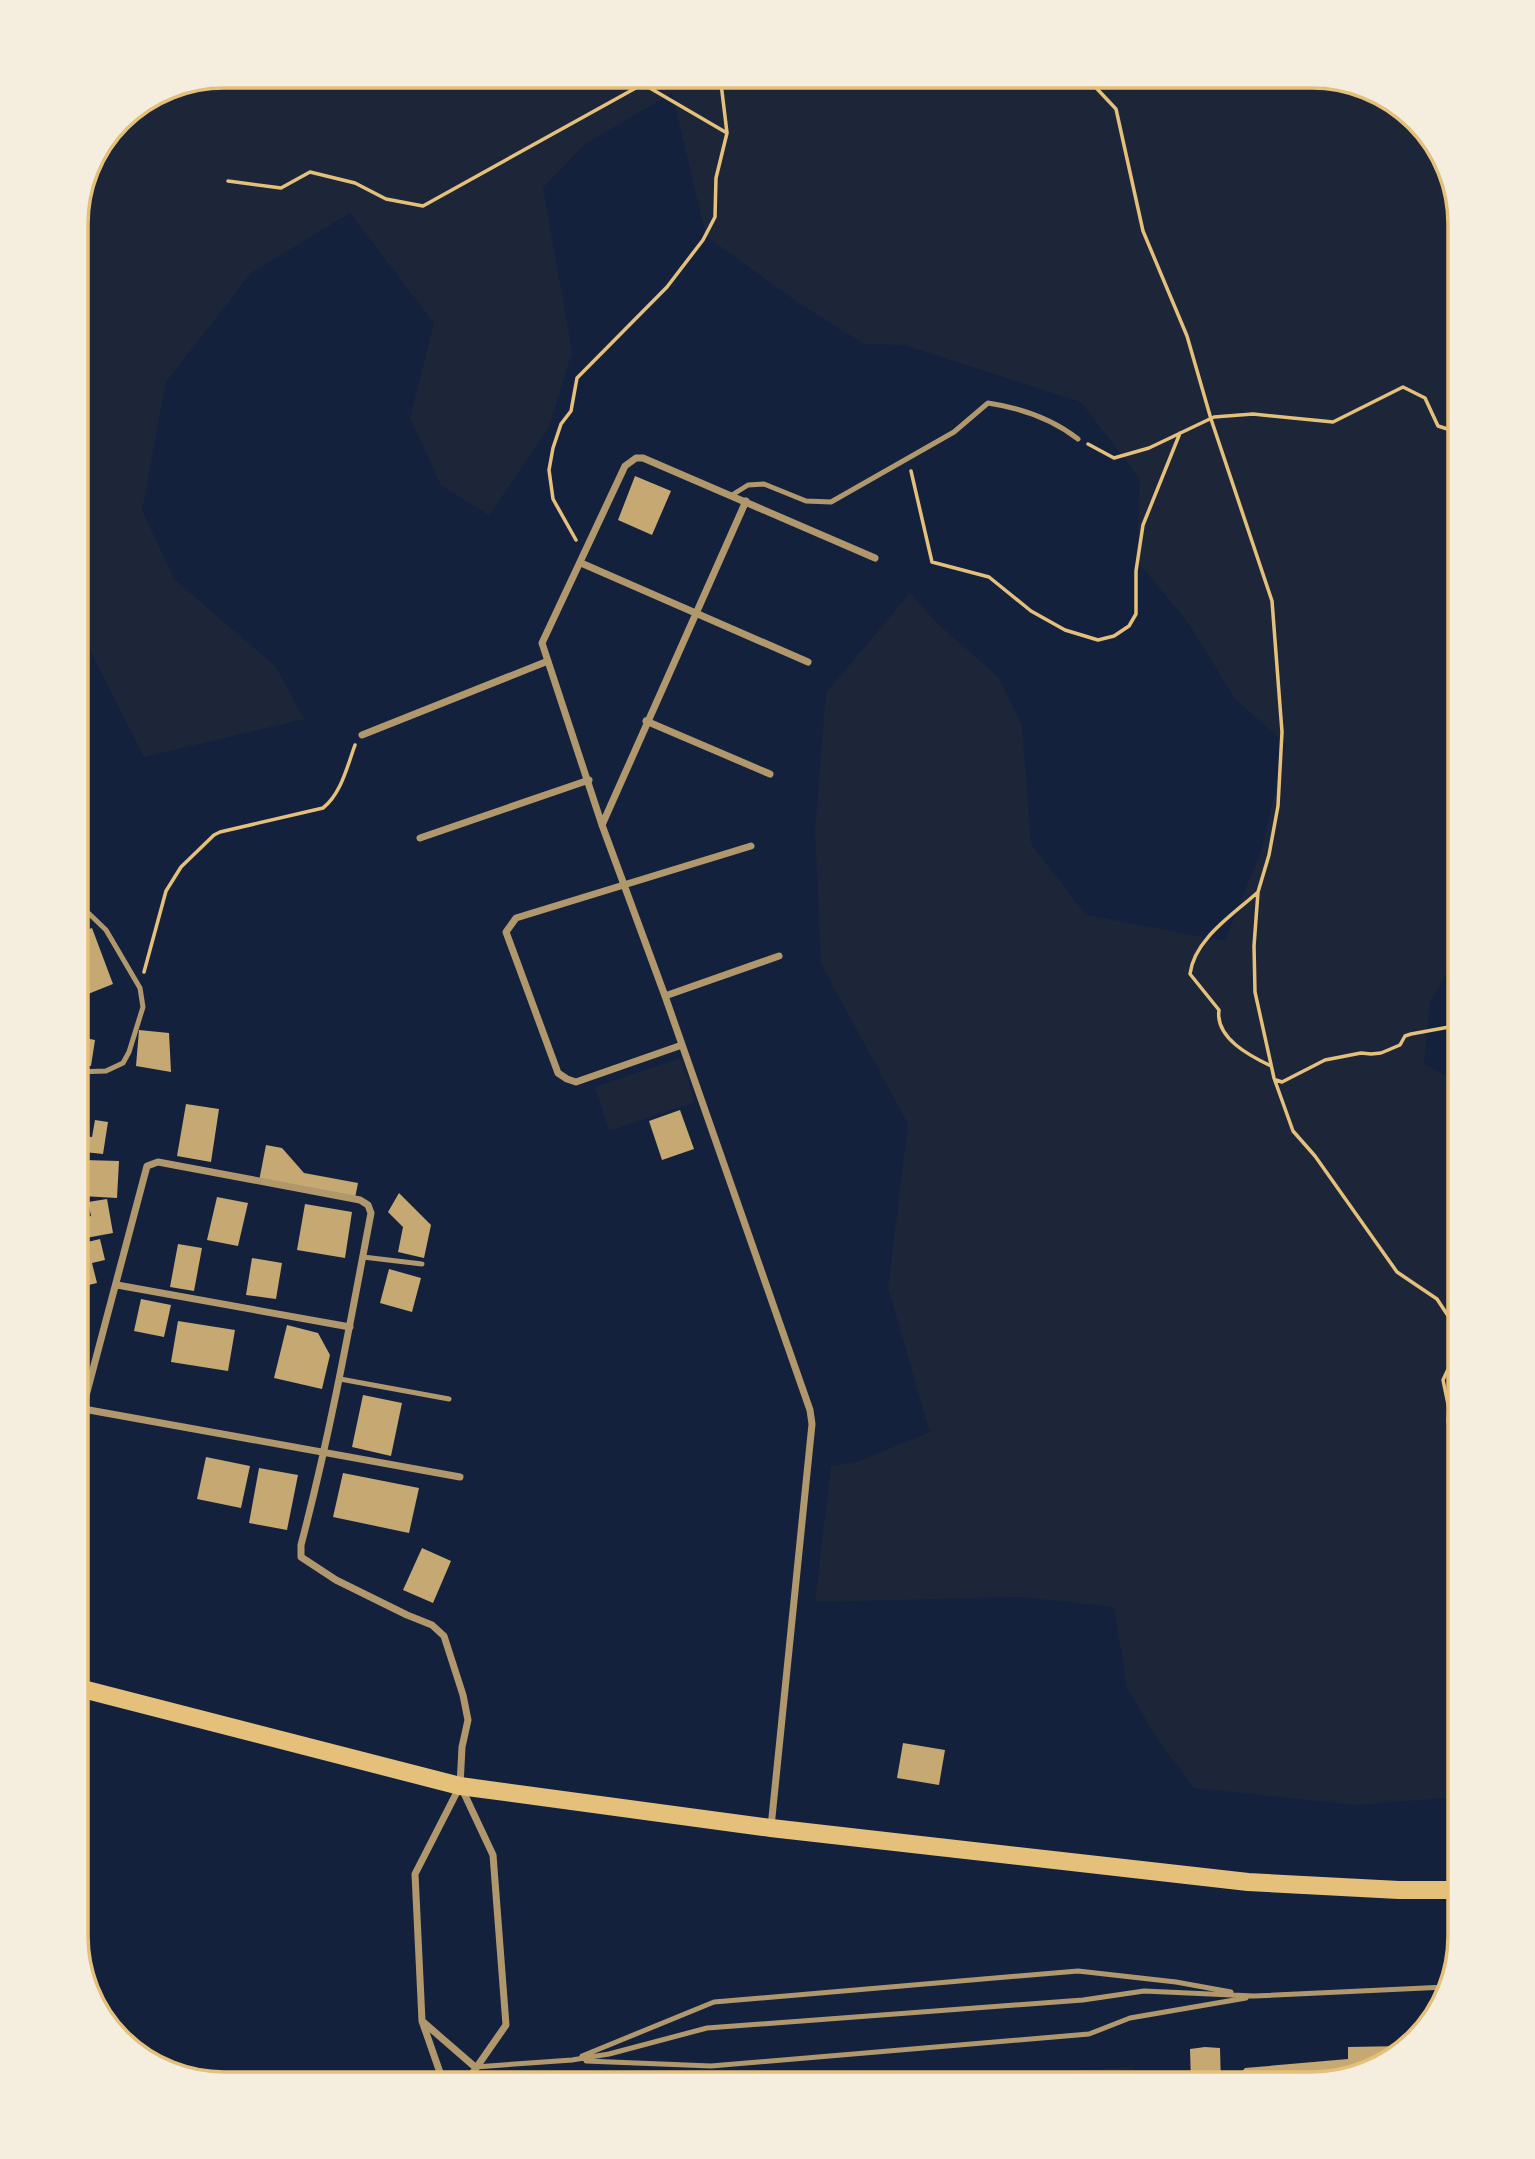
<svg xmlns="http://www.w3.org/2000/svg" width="1535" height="2159" viewBox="0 0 1535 2159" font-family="Manrope,sans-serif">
<rect width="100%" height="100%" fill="#14213d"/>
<path fill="#1d2539" d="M224,75L1321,76L1386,95L1440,149L1460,224V950L1430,1002L1424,1064L1460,1084V1797L1355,1805L1194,1788L1154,1734L1127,1687L1114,1607L1022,1597L815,1602L831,1466L857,1462L930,1432L888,1288L908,1124L821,964L815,831L826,693L910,593L937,623L998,677L1022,725L1031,844L1086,915L1225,941L1262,848L1286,744L1236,700L1189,624L1137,561L1140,479L1081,402L904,345L864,344L797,302L706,236L672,93L585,144L543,188L572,352L549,427L489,515L441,485L410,418L434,323L350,213L251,273L166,382L142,510L174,579L276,667L304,719L144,757L76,623V213L91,158L125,112L167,86Z
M680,1058L695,1102L609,1131L595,1087Z
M1133,2067L1134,2084H863Z"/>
<path fill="#c6a872" d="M635,476L671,491L652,535L618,520Z
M92,928L113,984L88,994L75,961V934Z
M75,985H80L89,1007L87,1025L75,1022Z
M139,1030L169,1033L171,1072L136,1066Z
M75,1036L95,1040L91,1066L75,1063Z
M186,1104L219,1109L211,1162L177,1156Z
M680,1110L694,1149L662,1160L649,1121Z
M95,1120L108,1122L103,1154L75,1151V1135L92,1137Z
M266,1145L282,1148L304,1173L358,1183L355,1198L259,1181Z
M84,1160L119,1161L117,1198L82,1196Z
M399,1193L431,1225L424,1258L398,1252L403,1227L388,1212Z
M217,1197L248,1203L238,1246L207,1240Z
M107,1199L113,1233L75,1240V1219L91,1216L88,1202Z
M305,1204L352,1212L345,1258L297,1250Z
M100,1239L105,1260L92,1263L97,1283L76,1288L75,1245Z
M178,1244L202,1248L194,1291L170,1287Z
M252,1258L282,1263L276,1299L246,1295Z
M389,1269L421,1278L412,1312L380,1303Z
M141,1299L171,1305L164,1337L134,1331Z
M178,1321L235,1330L228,1371L171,1362Z
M287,1325L318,1333L330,1355L322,1389L274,1378Z
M363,1395L402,1403L391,1456L352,1447Z
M206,1457L250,1466L241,1508L197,1499Z
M259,1468L298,1475L287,1530L249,1523Z
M343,1473L419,1488L409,1533L333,1517Z
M422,1548L451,1561L433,1603L403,1590Z
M903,1743L945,1750L939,1785L897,1778Z
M1404,2046L1386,2064L1312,2084H1231L1245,2068L1348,2059V2047Z
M1205,2047L1220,2048L1221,2084H1191L1190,2049Z"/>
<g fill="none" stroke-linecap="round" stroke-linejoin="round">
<path stroke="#e5c07b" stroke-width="3.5" d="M1084,75L1116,109L1143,231L1187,336L1211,419L1272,601L1282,732L1278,806L1269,855L1258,892L1254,946L1255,992L1274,1078L1293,1131L1315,1156L1397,1272L1437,1299L1460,1334
M228,181L281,188L310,172L355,183L386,199L423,206L643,84L727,133
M1088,444L1114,458L1149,448L1214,417L1253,414L1333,422L1403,387L1425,398L1438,426L1460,433
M911,471L932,562L989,577L1031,611L1065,630L1098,640L1114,636L1129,626L1136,614V571L1143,525L1180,433
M576,540L553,499L549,470L553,448L561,424L571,411L577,378L667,287L703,240L715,217L716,178L727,133L720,75
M1258,892C1234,914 1194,939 1190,974L1219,1010C1215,1038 1250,1056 1271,1066
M144,972L166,891L181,867L214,835L220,832L323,808C341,794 347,767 355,745
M1276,1080L1282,1082L1325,1060L1361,1053L1371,1054L1381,1053L1400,1045L1405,1036L1411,1034L1460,1025
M1460,1462L1448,1421L1449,1409L1443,1380L1460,1344"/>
<path stroke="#b1986c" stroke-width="5" d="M732,495L748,485L764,484L806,501L831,502L954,432L988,403C1021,408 1051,418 1078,439
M75,1072L106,1071L123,1063L129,1052L143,1007L140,988L106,930L78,903
M363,1257L422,1264
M340,1379L449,1399
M582,2056L714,2002L1078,1971L1176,1982L1231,1992
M586,2061L711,2066L1089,2034L1130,2018L1246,1998
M475,2067L572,2060L609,2054L707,2028L1083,2000L1144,1991L1254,1996L1446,1987"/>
<path stroke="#b1986c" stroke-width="7" d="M581,563L808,662
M646,721L770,774
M362,735L548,661
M602,825L746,501
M420,838L589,780
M665,996L779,956
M682,1045L576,1082L567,1079L558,1073L506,932L516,918L751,846
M117,1285L350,1327
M75,1401L89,1410L460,1477
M83,1407L147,1166L158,1162L360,1200L368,1205L371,1213C350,1324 330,1435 301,1545V1557L336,1580L407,1615L432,1625L444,1636L463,1695L468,1720L462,1747L460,1786L415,1874L422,2021L475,2067
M462,1789L493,1855L506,2025L465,2084
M771,1827L812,1424L810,1410L665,996L602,825L542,643L625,466L636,458H643L875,558
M422,2021L444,2084"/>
<path stroke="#e5c07b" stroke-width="18" d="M75,1687L460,1786L771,1828L1248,1882L1399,1890H1460"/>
</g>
<path d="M0 0H1535V2159H0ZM224 88H1312A136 136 0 0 1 1448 224V1936A136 136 0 0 1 1312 2072H224A136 136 0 0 1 88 1936V224A136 136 0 0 1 224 88Z" fill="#f5edde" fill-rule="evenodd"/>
<path fill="none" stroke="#e5c07b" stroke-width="3.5" d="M224 88H1312A136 136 0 0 1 1448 224V1936A136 136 0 0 1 1312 2072H224A136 136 0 0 1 88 1936V224A136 136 0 0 1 224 88Z"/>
</svg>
